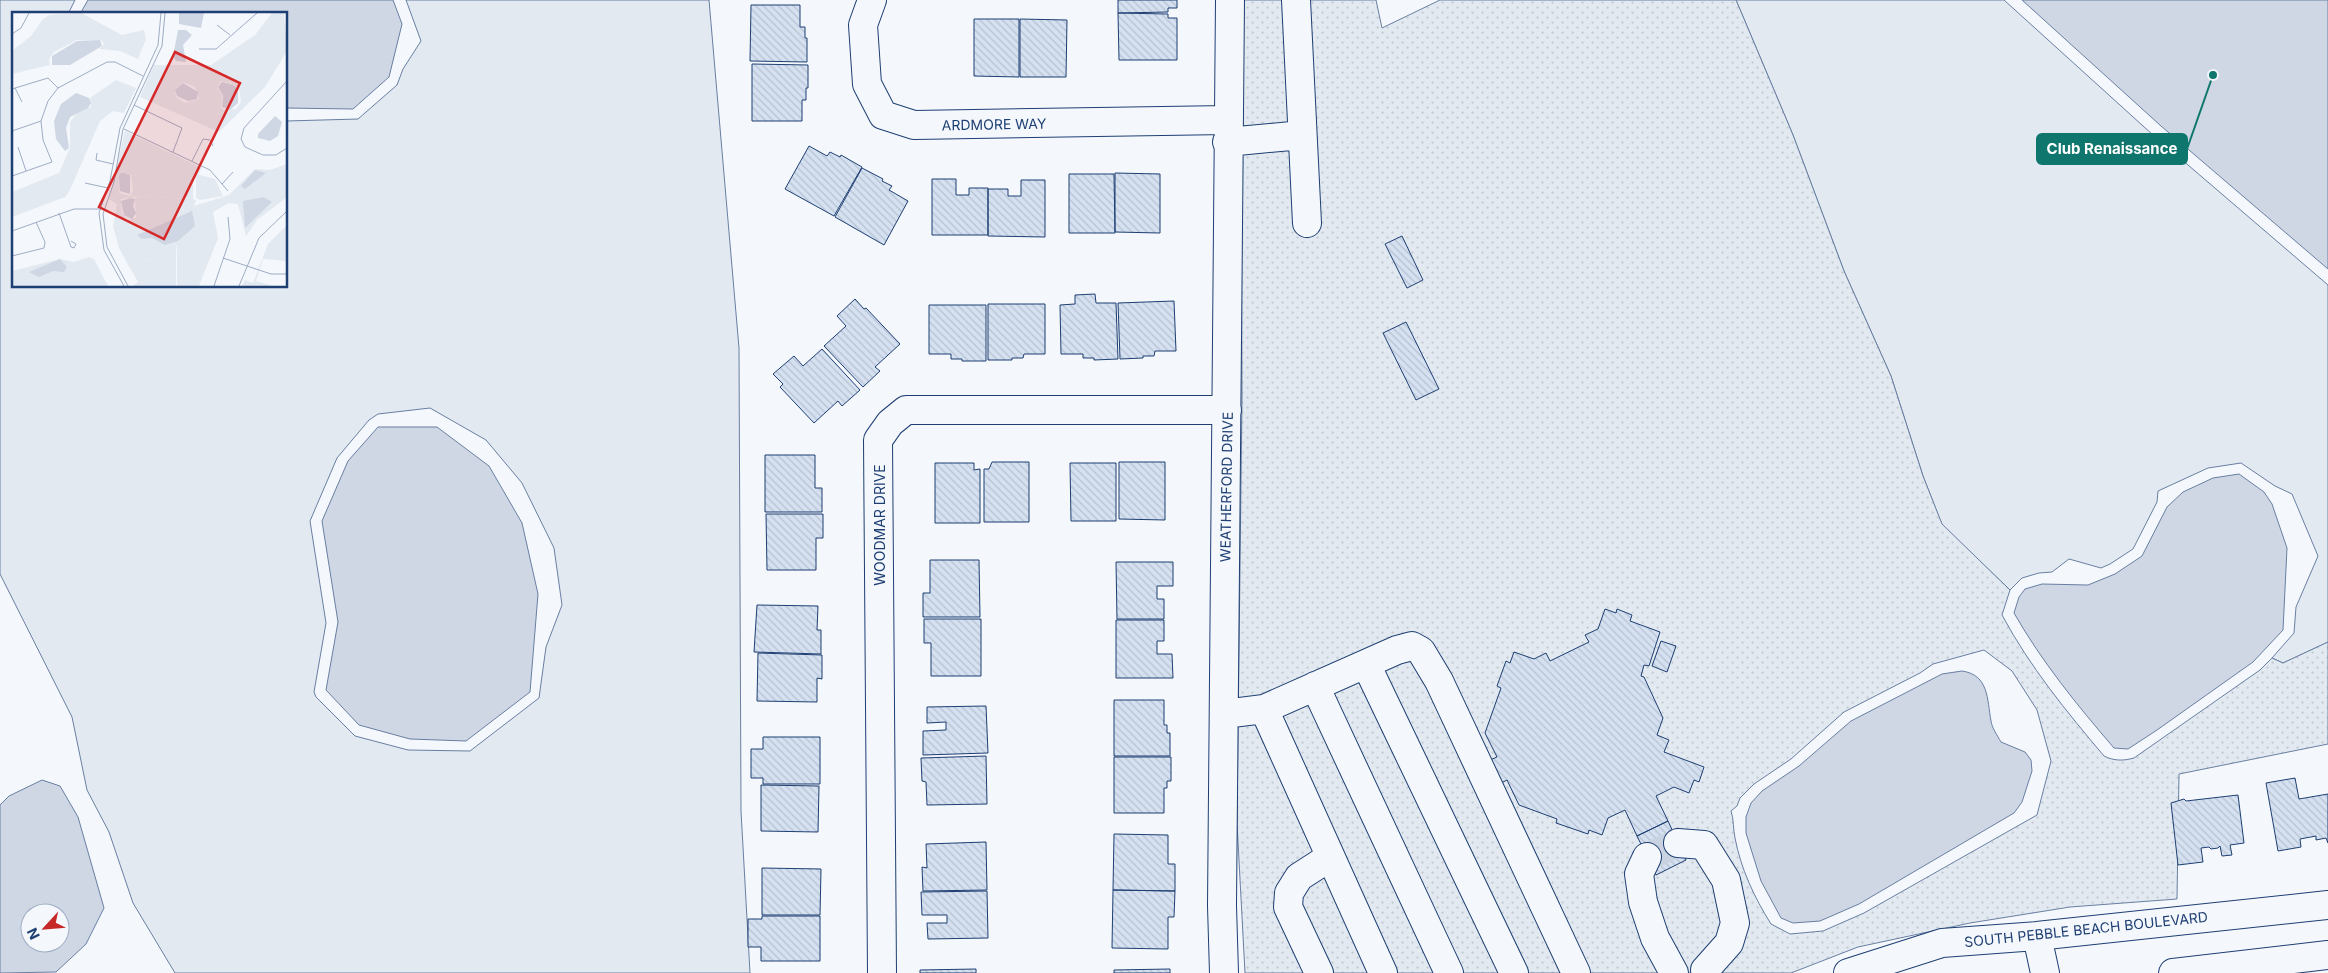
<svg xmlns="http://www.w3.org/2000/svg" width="2328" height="973" viewBox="0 0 2328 973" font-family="Inter,sans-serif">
<defs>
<pattern id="park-dots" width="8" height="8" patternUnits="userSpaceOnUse" patternTransform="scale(1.25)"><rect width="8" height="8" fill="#e3e9f0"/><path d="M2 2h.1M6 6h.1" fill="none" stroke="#c2c9d1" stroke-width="1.8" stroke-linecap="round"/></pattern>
<pattern id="building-back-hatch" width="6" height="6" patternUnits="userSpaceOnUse" patternTransform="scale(1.25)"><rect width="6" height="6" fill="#d5e0f0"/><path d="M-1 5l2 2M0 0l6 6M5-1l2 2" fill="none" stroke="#b6c1d1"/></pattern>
</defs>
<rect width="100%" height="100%" fill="#f4f7fb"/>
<path fill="#e3e9f0" stroke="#687fa3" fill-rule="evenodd" d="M0,0H75L68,14H14V286H286V121L358,119L397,85L403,69L421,41L406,0H709L739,348L741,811L750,973H175L133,903L109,832L87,790L72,717L0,574ZM430,408L486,440L522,483L554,548L562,605L546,647L539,698L470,751L408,750L355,736L316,697L314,692L326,623L310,521L337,458L369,420L378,414Z
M1736,0H2004L2153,135L2328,285V642L2283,663L2272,658L2294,633L2296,607L2318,556L2292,494L2275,486L2241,463L2208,468L2158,491L2157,502L2133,549L2110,564L2101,568L2069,559L2052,572L2039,573L2022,578L2010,590L1942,525L1923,476L1891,376L1844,271L1793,135Z"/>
<path fill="url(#park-dots)" stroke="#687fa3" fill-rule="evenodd" d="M1244,0H1376L1382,28L1440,0H1736L1793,135L1844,271L1891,376L1923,476L1942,524L2010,590L2002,615C2030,667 2066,711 2104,756C2114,761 2123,761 2134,758L2260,670L2272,658L2283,663L2328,642V744L2179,774L2177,899L2070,907L1970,923L1858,947L1791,973H1245L1237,823L1242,398L1241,119ZM1984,650L2012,671L2037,710L2051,761L2037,815L1864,913L1823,931L1790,934L1771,924C1754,897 1741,869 1735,838C1733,829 1734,820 1731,811L1737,806L1740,798L1754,784L1791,759L1844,712L1920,673L1933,664Z"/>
<path fill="#cfd7e4" stroke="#687fa3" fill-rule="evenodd" d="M88,0H393L402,24L389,77L353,109L286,108V14H80Z
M2022,0H2328V269L2161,126Z
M378,427H437L489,466L522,523L538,594L530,692L466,741L410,739L359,725L326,690L338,622L322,521L348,461Z
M2239,474L2264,492L2272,504L2287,548L2283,630L2253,662L2157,730L2128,749L2114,748C2077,705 2042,662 2014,613L2019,597L2025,589L2042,584L2088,585L2115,574L2142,556L2167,507L2183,492L2213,478Z
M1962,671C1989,675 1987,699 1991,721C1992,728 1997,735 2001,742L2025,752L2031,760L2032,771L2022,802L2014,813L1859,904L1820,921L1793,923L1781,918L1761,881L1746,833V817L1751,803L1762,791L1799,766L1851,721L1942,674Z
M42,780L60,786L78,817L104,908L86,944L56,972L0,973V805L9,796ZM30,913H60V943H30Z"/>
<path fill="url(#building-back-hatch)" stroke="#1d3f73" d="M1118,0H1177V8H1168V12L1118,13Z
M751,5H800V27H805V38H807V62L750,61Z
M1118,13L1168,14V18H1177V60H1119Z
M974,19H1019V77L974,76Z
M1020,19L1067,20L1066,77H1020Z
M752,64L808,65V88H806V100H802V121H752Z
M809,146L827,156L830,152L840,157L841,155L862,167L834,216L785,189Z
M862,168L883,179L882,181L892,186L889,190L908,201L884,245L835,217Z
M1115,173L1160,174V233L1115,232Z
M1069,174H1114L1115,233H1069Z
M932,179H956V195H969V188H988V235H932Z
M1021,180H1045V237L988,236V189H1008V196H1021Z
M1402,236L1423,280L1407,288L1385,244Z
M1095,294L1096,303H1116L1118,359L1094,360V358H1083V354H1061L1060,305L1075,304V295Z
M855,299L864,309L866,308L900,344L875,367L880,371L863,387L824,346L846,326L837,316Z
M1174,301L1176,351H1155L1154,356H1143V358L1120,359L1118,303Z
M988,304H1045V354H1024L1023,358H1012V360H988Z
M929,305H986V361H962V359H951V354H929Z
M1406,322L1439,389L1416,400L1383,333Z
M822,349L860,390L842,406L838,401L814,423L780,387L783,384L773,374L794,356L803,366Z
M765,455H815V488H822V512H765Z
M992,462H1029V522H984V469H989Z
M1119,462H1165V520L1119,519Z
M935,463H974V470L980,469V523H935Z
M1070,463H1116V521H1071Z
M766,514H823V538H816V570H767Z
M930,560H979L980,617H923V593H930Z
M1116,562H1173V586H1157V599H1164V619H1117Z
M757,605L818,606L817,630H821V654L754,652Z
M1605,609L1616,613L1617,609L1632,615L1630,621L1660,632L1649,666L1644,665L1641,676L1644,677L1663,718L1657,735L1669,740L1664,752L1704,767L1699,782L1694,780L1689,793L1674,787L1656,796L1668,821L1637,836L1625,810L1608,818L1602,835L1589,830L1588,834L1556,823L1557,819L1519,805L1507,780L1501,783L1490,760L1497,757L1485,733L1501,688L1497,686L1506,661L1510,663L1514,652L1534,659L1546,653L1550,661L1589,642L1585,635L1598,629Z
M924,619H981V676H931V643H924Z
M1116,620H1164V641H1157V654H1172L1173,678H1116Z
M1661,641L1676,646L1667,672L1652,666Z
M758,653L822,655V679L817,678V702L757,701Z
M1114,700H1164V725H1167V733H1170V756H1114Z
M986,706L988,753L923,755V731L946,730V722L927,723V707Z
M763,737H820V784H763V778H751V749H763Z
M986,756L987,804L927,805L926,782L922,781L921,758Z
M1114,757H1171V781H1167V788H1164V813H1114Z
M2295,778L2299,799L2328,794V843L2326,838L2316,840V836L2300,839L2301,847L2278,851L2266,783Z
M761,785L819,786L818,832L761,831Z
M2238,795L2244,843L2230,845L2232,855L2222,856L2220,846L2218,848L2211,849L2209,847L2201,848L2203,862L2178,865L2171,803L2184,799L2186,801Z
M1668,821L1686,860L1656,875L1637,836Z
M1114,834L1168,835V864H1175V891L1113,890Z
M986,842L987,890L923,891L922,867L927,868L926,844Z
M762,868L821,869L820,915H762Z
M1113,890L1175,891L1174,917H1168V949L1112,948Z
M987,891L988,938L928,939L927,923H947V915H922L921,892Z
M762,916H820V961H761V947H748V919H762Z
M976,969V973H920V970Z
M1170,969V973H1114V970Z"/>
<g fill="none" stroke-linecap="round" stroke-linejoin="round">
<path stroke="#c9d2e0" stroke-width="28" stroke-dasharray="28 14" stroke-linecap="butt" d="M1647,857L1678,843"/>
<defs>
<path id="minor" d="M872,0L863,25L867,84L883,115L914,125L1227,120
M1296,0L1307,223
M1227,142L1302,135
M1366,664L1514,973
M1315,686L1449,973
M1264,709L1397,650L1412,646L1421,651L1439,681L1576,973
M1224,714L1264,709L1383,973
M1678,843L1704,845L1726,880L1735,923L1729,943L1705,970
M1647,857L1639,874L1643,902L1655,938L1674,973
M2037,936L2045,973
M882,973L878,440L890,423L906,410H1227
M1224,973L1222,906L1230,0
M1319,973L1288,907L1289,893L1299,877L1330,857
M1848,973L1942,943L2037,936L2328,905
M2173,973L2328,955"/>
</defs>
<use href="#minor" stroke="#1d3f73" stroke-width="30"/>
<use href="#minor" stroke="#f4f7fb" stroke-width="28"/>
</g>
<g text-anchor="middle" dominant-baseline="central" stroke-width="4" stroke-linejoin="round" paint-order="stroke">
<g font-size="14" fill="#1d3f73" stroke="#f4f7fb">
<text transform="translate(994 124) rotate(-1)">ARDMORE WAY</text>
<text transform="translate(1226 487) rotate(-89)">WEATHERFORD DRIVE</text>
<text transform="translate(879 525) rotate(-90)">WOODMAR DRIVE</text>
<text transform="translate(2086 929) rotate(-6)">SOUTH PEBBLE BEACH BOULEVARD</text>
</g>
</g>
<g transform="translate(12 12)">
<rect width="275" height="275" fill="#f4f7fb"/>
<path d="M69,1L110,23L132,18L134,27L126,47L108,39L87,37L92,32L89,28H65L42,40L37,47L38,53L0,62V39L19,24L31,7L38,3ZM260,1H272L275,39L253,75L207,120L128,85L142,53H199L243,23ZM209,69L222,72L228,80L229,90L224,97L211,98L209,95L210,84L205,75ZM171,70L183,75L187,87L173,91L164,85L163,78ZM104,68L124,76L112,101L101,99L88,109L57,180L53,185L0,205V180L47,161L58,136V110L66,100L79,95L78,86ZM275,152V185L245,208L234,224L226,192L217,191L201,200L206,226L187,274H165V231L164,240L143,249L126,246L114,249L107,236L101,214L110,210V201L115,208L124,206L123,186L130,184L180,187L184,188L182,194L217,183L243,157L258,158ZM184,162L203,167L211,184L188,188L184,186ZM275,213V249L251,247L244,269L260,274H230L233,268L241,271L256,232ZM77,245L82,247L96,274H0V259L48,247L62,250Z" fill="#e3e9f0" fill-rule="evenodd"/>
<path d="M164,240V274H121L126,270L114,249L126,246L143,249Z" fill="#e3e9f0"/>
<path d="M113,119L190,156L185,164L181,163V187L130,184L109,187L110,210L101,214L105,192L97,187ZM109,159L119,163L121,179L118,184L107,181Z" fill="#e3e9f0" fill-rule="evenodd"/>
<path d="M167,1H192L189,16L167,12ZM166,18H174L180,23L171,33L174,50L164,49L161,44ZM65,29L88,28L90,34L58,53H40V44ZM210,70L222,73L226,79V91L218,98L210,95L211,84L206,75ZM171,71L186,80L185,87L176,89L165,84L163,78ZM64,81L77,86L79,91L76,96L58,105L54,116L57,136L53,139L44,127L42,109L49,92ZM263,104L270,110L266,124L258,129L246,126V122ZM243,158L254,161L233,177L229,174ZM110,160L118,163V182L108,179L107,163ZM252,185L260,190L233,216L231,189ZM119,186L123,187L121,194L124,201L120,207L112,203L109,189ZM180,199L183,214L166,229L153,233L140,226L130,227L125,223ZM48,247L55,255L52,260L41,259L27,265L17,260Z" fill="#cfd7e4"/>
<path fill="none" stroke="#9eadc5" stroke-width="1" d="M205,13L218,23M0,22L9,16L17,1M187,37H204L245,1M275,69L232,116L229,127L233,135L251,143H264L275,136M3,76L10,90M0,77L36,66L46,76M122,93L170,116L161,140M112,117L198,158L216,179M0,119L29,109M6,135L14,159M85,141L84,148L101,152M180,149L191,127L198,128L201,134M0,164L40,150L31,128L29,109L36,89L46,76L95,50H103L131,64M73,171L96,176M210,172L221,160M47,201L59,235L62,236L64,232L59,229M0,219L62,197H89M0,244L32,236L33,230L24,210M211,246L259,262H275M112,274L92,238L87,201L98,169L108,116L146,33L149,1M116,274L95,235L91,202L102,170L111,117L150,34L153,1M202,274L218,227L216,205M227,274L247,226L275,199"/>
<path fill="#d62828" fill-opacity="0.15" stroke="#d62828" stroke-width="2.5" d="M163,40L228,71L152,227L87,195Z"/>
<rect width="275" height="275" fill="none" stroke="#1d3f73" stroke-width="2.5"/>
</g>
<path fill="none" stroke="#0f766e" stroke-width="2" d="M2213 75L2187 149"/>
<circle fill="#0f766e" stroke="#f4f7fb" stroke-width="2" cx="2213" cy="75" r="5"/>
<rect fill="#0f766e" stroke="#0f766e" stroke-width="2" x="2037" y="134" width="150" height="30" rx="5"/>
<g font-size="15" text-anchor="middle" font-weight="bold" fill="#fff">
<text x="2112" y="154">Club Renaissance</text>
</g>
<g transform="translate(45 928) rotate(244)"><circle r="24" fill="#f4f7fb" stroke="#9eadc5"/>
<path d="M0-4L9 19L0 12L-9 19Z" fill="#c62828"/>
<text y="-8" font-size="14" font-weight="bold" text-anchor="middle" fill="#1d3f73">N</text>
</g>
</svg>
